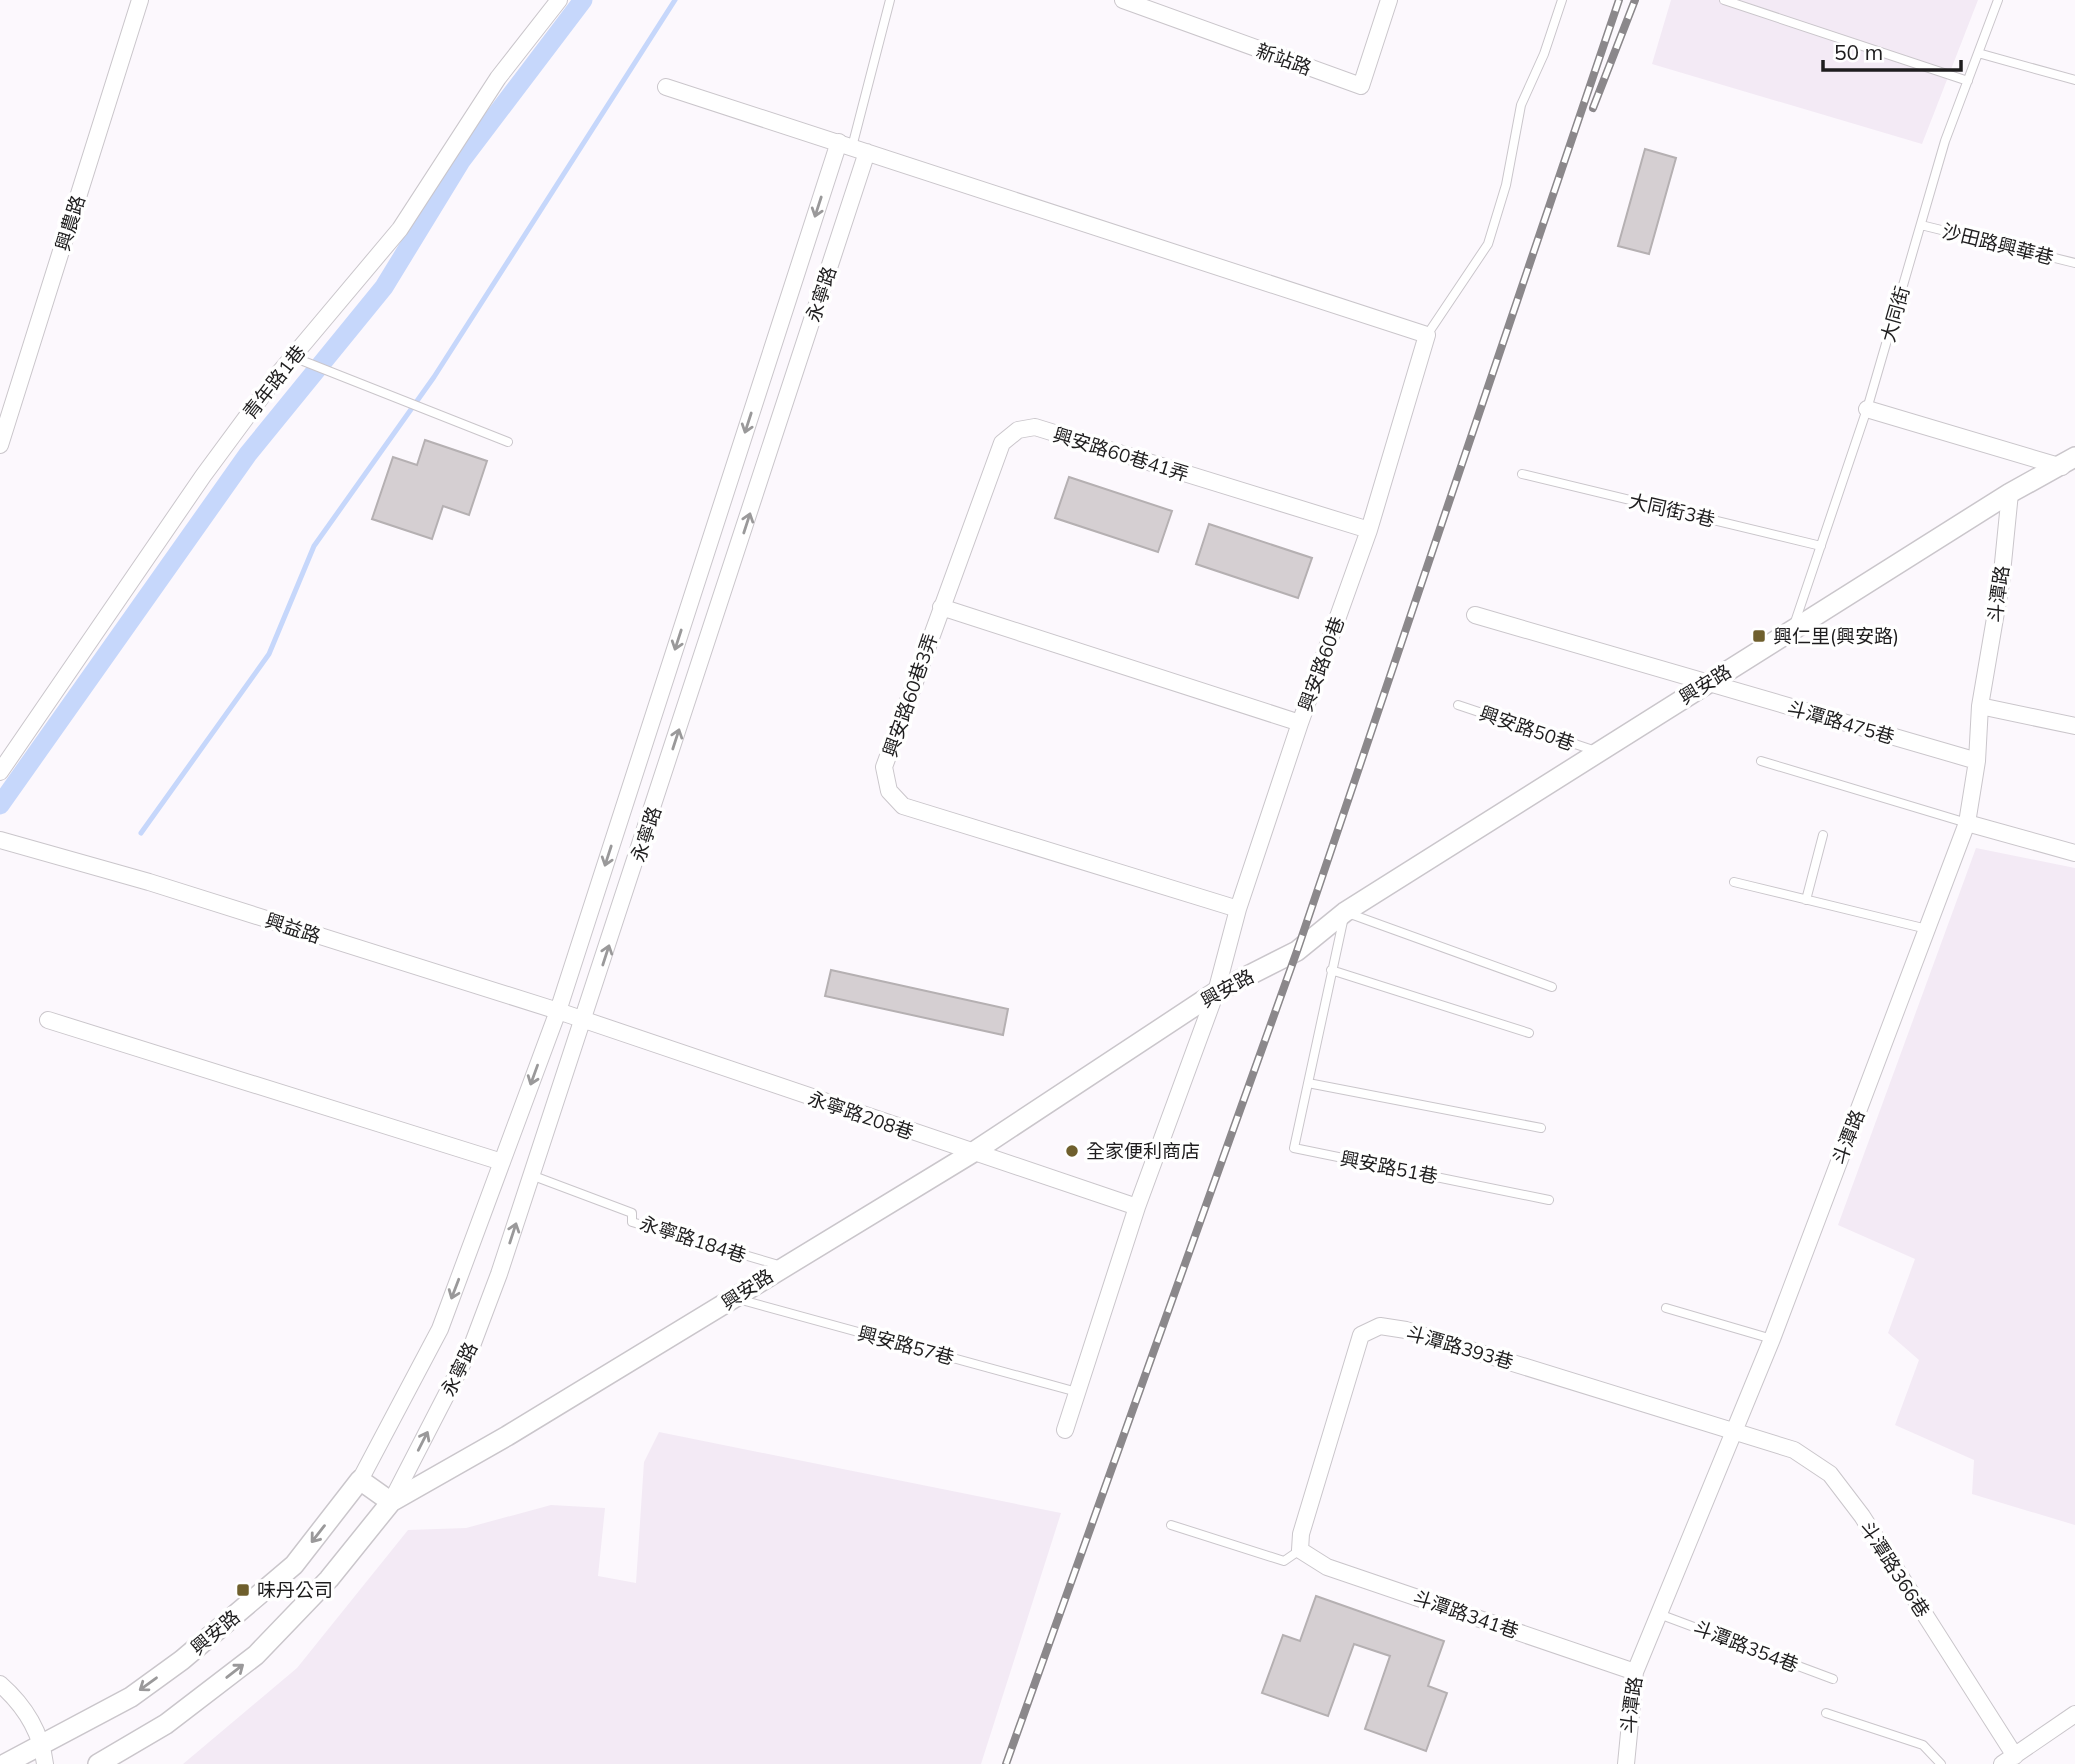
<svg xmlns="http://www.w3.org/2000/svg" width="2075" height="1764" viewBox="0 0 2075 1764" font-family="Mulish,'Noto Sans TC',sans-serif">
<rect width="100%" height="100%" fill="#fcf8fd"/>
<path fill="#f3eaf5" d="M1671,0H1978L1922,144L1652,64Z
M1976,848L2075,868V1525L1972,1494L1974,1460L1895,1425L1919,1360L1888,1333L1915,1259L1838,1225Z
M659,1432L1061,1513L981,1764H183L297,1668L408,1530L466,1528L551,1505L605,1508L598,1576L636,1583L644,1462Z"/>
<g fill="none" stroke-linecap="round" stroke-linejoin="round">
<path stroke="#c6d7fb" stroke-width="5" d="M141,833L269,654L314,546L434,377L675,0"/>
<path stroke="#c6d7fb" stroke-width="19" d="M0,805L248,454L384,287L461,161L583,0"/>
</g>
<path fill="#d5cfd2" stroke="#b5b0b2" stroke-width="2" d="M1645,149L1676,158L1649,254L1618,246Z
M425,440L487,461L469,515L443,506L432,539L372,519L393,457L417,465Z
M1069,477L1172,511L1158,552L1055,518Z
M1209,524L1312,558L1298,598L1196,564Z
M831,970L1008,1009L1003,1035L825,996Z
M1316,1596L1444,1641L1428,1686L1447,1693L1426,1751L1365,1729L1390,1656L1354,1644L1328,1716L1262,1693L1283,1635L1300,1641Z"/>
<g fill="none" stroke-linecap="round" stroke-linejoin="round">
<defs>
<path id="service" d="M1724,0L1968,81
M1978,53L2075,80
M852,147L890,0
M1921,225L2075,263
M1427,335L1488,244L1506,185L1521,105L1544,54L1562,0
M293,357L508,442
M1522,474L1821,546
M1794,625L1867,409L1945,141L1998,0
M1458,705L1596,751
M1761,761L1967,823
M1734,882L1927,929
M1806,900L1823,835
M1331,970L1529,1033
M1308,1083L1541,1128
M531,1175L632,1213V1222L782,1266
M1549,1200L1294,1148L1345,912L1552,987
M738,1299L1077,1392
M1666,1308L1772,1339
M1171,1525L1284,1561L1300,1550
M1659,1614L1833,1679
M1826,1713L1923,1745L1941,1764"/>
<path id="minor" d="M1123,0L1361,86L1389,0
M666,87L1427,335L1369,530L1300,723L1238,909L1216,992L1137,1207L1065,1430
M1867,409L2062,467
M0,445L140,0
M941,607L1300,723
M1475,615L1977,761
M1980,706L2075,726
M0,772L203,476L279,373L400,229L498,78L559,0
M1967,823L2075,853
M0,840L149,882L558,1011L1137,1207
M1238,909L903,806L889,791L884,767L1002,443L1018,430L1035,427L1369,530
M48,1020L502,1162
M360,1480L440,1329L558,1011L839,142
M391,1502L473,1343L499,1274L867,152
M1635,1672L1327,1567L1300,1550L1301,1534L1361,1335L1380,1326L1406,1330L1794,1450L1830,1474L1862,1516L2015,1756
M0,1684C24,1705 41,1732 45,1764
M1626,1764L1635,1672L1772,1339L1967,823L1977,761L1980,706L2001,583L2010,493
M2002,1764L2075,1714"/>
<path id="tertiary" d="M5,1764L131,1697L182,1660L294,1565L360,1480L391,1502
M98,1764L166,1724L256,1655L329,1579L391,1502L507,1436L972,1153L1216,992L1297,951L1345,912L2010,493L2075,457"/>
</defs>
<use href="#service" stroke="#cac6cb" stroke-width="10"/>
<use href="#minor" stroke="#cac6cb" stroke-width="18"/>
<use href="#tertiary" stroke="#cac6cb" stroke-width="22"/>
<use href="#service" stroke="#fff" stroke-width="8"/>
<use href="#minor" stroke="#fff" stroke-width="16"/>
<use href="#tertiary" stroke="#fff" stroke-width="19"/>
<defs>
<path id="rail" d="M1593,108L1635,0
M1006,1764L1297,951L1619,0"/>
</defs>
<use href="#rail" stroke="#8b888b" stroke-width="8"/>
<use href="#rail" stroke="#fff" stroke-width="5" stroke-dasharray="16" stroke-linecap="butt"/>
</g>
<defs><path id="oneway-shaft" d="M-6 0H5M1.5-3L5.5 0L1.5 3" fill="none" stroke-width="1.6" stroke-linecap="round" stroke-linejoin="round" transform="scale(1.75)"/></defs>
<g stroke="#9a999a">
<use href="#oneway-shaft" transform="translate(818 207) rotate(108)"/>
<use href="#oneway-shaft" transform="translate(748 423) rotate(108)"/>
<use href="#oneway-shaft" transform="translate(747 523) rotate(-72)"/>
<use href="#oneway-shaft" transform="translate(678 640) rotate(108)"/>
<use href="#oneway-shaft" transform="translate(676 739) rotate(-72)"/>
<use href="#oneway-shaft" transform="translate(608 856) rotate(108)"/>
<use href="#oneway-shaft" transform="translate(606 955) rotate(-72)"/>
<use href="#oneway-shaft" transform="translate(534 1075) rotate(110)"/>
<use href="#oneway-shaft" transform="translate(513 1233) rotate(-72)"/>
<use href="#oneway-shaft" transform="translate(455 1289) rotate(111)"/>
<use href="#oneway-shaft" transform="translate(423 1441) rotate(-63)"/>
<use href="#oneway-shaft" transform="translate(318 1534) rotate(128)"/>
<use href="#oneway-shaft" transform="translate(235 1671) rotate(-38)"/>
<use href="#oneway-shaft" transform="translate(148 1684) rotate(144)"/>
</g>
<g fill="#6f5f2d" stroke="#fff" stroke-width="2.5">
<rect x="1752" y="629" width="14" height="14" rx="3.5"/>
<circle cx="1072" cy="1151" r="7"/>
<rect x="236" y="1583" width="14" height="14" rx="3.5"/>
</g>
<g text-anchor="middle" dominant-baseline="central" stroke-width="7" stroke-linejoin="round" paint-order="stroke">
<g font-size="19" fill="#1e1d1e" stroke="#fff">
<text transform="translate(1284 59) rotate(20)">新站路</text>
<text transform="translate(70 223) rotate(-73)">興農路</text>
<text transform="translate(1998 244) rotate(14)">沙田路興華巷</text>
<text transform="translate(821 294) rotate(-72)">永寧路</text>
<text transform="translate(1895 314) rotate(-74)">大同街</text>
<text transform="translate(274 382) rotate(-52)">青年路1巷</text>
<text transform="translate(1121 454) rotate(17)">興安路60巷41弄</text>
<text transform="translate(1672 510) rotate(13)">大同街3巷</text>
<text transform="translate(1998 594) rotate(-82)">斗潭路</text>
<text transform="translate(1321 664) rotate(-70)">興安路60巷</text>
<text transform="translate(1705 684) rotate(-32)">興安路</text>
<text transform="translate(910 695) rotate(-71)">興安路60巷3弄</text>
<text transform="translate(1841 722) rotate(16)">斗潭路475巷</text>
<text transform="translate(1527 728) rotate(19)">興安路50巷</text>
<text transform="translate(646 834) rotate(-72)">永寧路</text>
<text transform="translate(293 928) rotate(18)">興益路</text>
<text transform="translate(1227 988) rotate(-29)">興安路</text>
<text transform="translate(861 1115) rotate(19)">永寧路208巷</text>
<text transform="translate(1848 1137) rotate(-69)">斗潭路</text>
<text transform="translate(1389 1167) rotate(11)">興安路51巷</text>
<text transform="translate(693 1239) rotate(18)">永寧路184巷</text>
<text transform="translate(747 1289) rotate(-33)">興安路</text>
<text transform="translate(906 1345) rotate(15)">興安路57巷</text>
<text transform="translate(1460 1347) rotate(16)">斗潭路393巷</text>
<text transform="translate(459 1369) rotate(-64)">永寧路</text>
<text transform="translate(1895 1569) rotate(57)">斗潭路366巷</text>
<text transform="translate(1466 1614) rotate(19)">斗潭路341巷</text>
<text transform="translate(215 1632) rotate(-40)">興安路</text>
<text transform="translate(1746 1646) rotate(21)">斗潭路354巷</text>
<text transform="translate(1631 1705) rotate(-82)">斗潭路</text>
</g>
<g font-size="19" fill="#1e1d1e" stroke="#fff" text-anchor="start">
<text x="1773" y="636">興仁里(興安路)</text>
<text x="1086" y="1151">全家便利商店</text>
<text x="257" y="1590">味丹公司</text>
</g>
</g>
<path d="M1823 60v10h138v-10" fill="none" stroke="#1e1d1e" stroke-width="3.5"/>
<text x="1834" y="60" font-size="21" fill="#1e1d1e" stroke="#ffffff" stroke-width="5" paint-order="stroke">50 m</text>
</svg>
